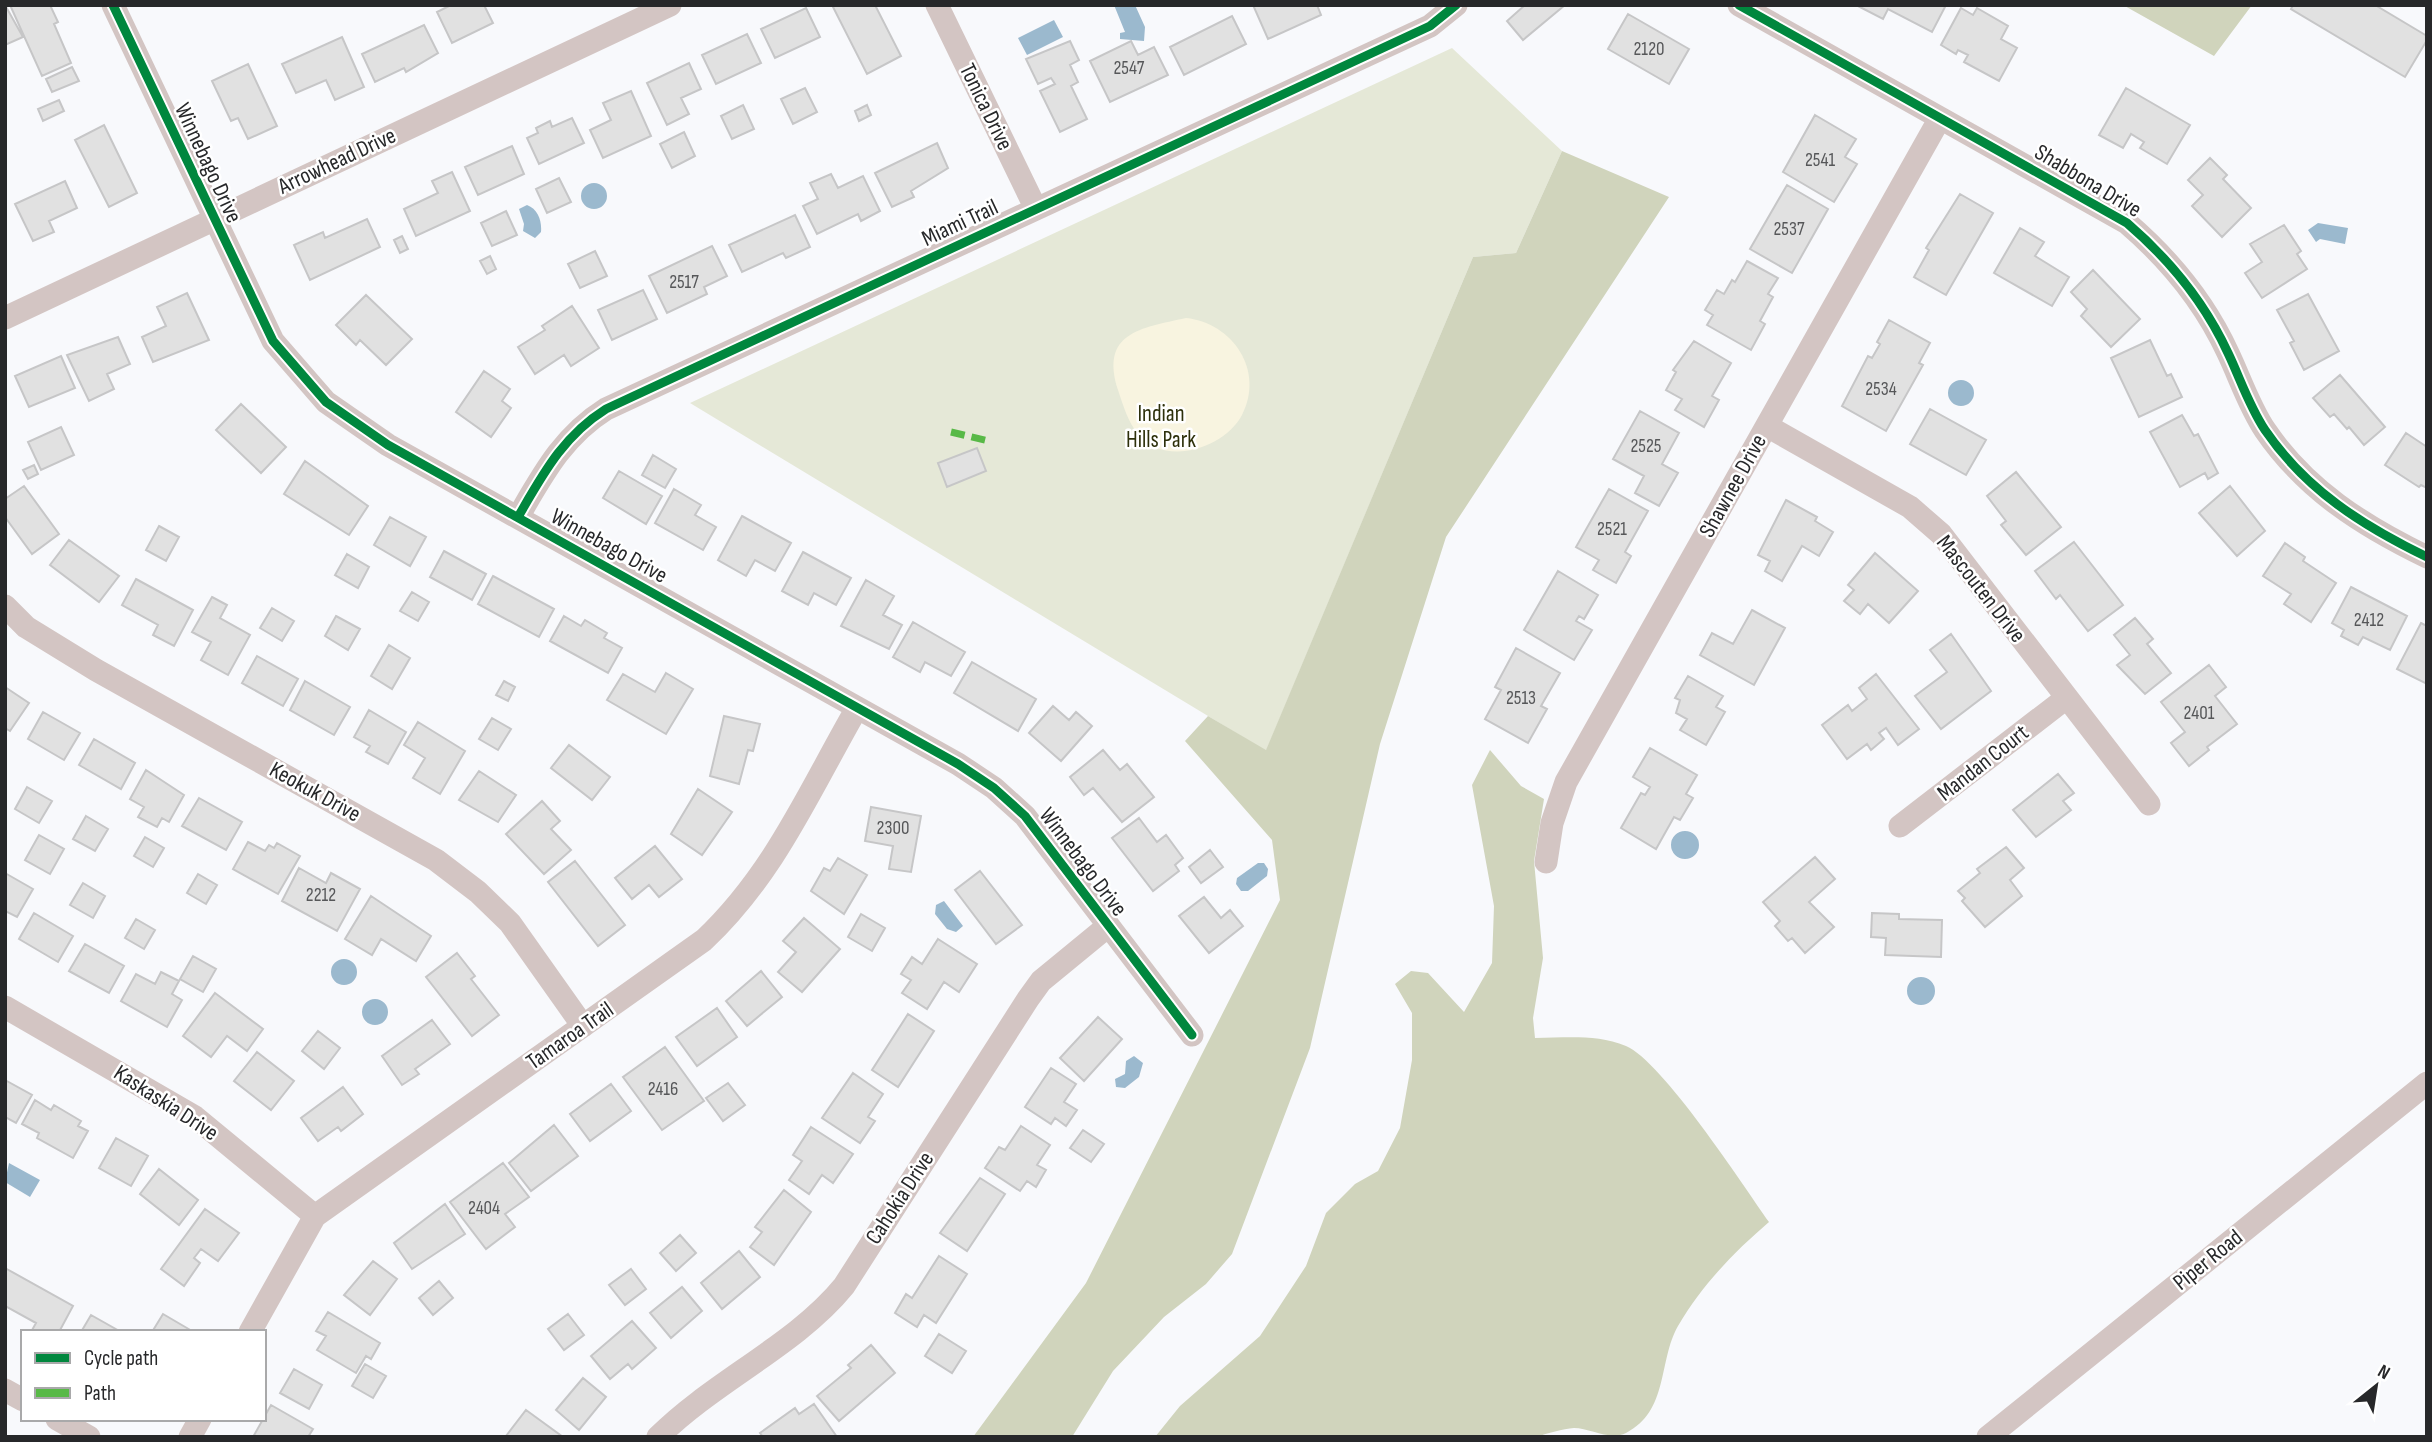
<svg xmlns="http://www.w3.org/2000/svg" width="2432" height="1442" viewBox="0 0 2432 1442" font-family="'Sofia Sans Condensed',sans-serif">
<rect width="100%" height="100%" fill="#f8f9fc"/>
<path fill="#e5e8d7" d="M1452,48L1562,151L1516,253L1473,257L1266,751L690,403Z"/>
<path fill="#d0d4bc" d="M2123,5H2252L2214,56Z
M1562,151L1669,197L1446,537L1380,744L1310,1048L1232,1254L1206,1284L1164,1317L1113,1371L1072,1437H973L1086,1283L1280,900L1272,840L1185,741L1208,716L1266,750L1473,257L1516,253Z
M1490,750L1521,786L1544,799L1534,861L1543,958L1533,1018L1535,1038C1566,1038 1596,1034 1626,1046C1662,1061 1743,1185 1769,1222C1734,1252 1702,1285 1678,1326C1658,1361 1669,1411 1626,1433C1610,1441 1590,1428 1574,1428C1563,1429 1547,1433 1537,1437H1155L1180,1406L1260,1336L1306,1266L1326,1213L1355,1184L1378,1171L1400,1128L1412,1060V1013L1395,984L1411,971L1428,973L1464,1012L1492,963L1494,906L1472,785Z"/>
<path fill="#f8f4e0" d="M1186,318C1233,323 1265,371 1242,415C1224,449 1164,467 1138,434C1128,422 1123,405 1118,390C1100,333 1140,328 1186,318Z"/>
<path fill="#9bb9ce" d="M1114,5H1135L1145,27L1144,41L1120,39V33L1125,32Z
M1054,20L1063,37L1027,55L1018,38Z
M581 196a13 13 0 1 1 26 0a13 13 0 1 1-26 0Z
M527,205C538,209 542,221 541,232L535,238L523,231L524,224L519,209Z
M2318,223L2348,228L2345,244L2320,239L2316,242L2308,230Z
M1948 393a13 13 0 1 1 26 0a13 13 0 1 1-26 0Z
M1671 845a14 14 0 1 1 28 0a14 14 0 1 1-28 0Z
M1258,863H1264L1268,869L1267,876L1248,891H1241L1236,884L1237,878Z
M944,901L963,926L956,932L947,929L935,914L936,905Z
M331 972a13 13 0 1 1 26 0a13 13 0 1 1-26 0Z
M1907 991a14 14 0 1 1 28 0a14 14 0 1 1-28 0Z
M362 1012a13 13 0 1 1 26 0a13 13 0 1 1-26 0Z
M1134,1056L1143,1063L1139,1077L1125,1088L1116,1087L1115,1079L1125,1074L1126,1061Z
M9,1163L40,1180L30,1197L5,1182Z"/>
<path fill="#e1e1e1" stroke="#c6c6c7" stroke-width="2" d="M5,5L23,37L5,45Z
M10,5H50L58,22L54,24L71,63L42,76Z
M451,5H484L493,23L452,43L437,12Z
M832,5H875L901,56L867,74Z
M1253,5H1317L1321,15L1268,39Z
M1525,5H1565L1523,40L1507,21Z
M1946,5L1932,32L1888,9L1883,19L1858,6Z
M2293,5H2375L2427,36V40L2405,77L2291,9Z
M806,8L820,37L775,58L761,29Z
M1961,8L1973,15L1977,8L2008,26L2001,39L2017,48L1999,81L1964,62L1968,55L1958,50L1956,54L1941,45Z
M1628,14L1689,49L1669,84L1608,49Z
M1232,16L1246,44L1184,75L1170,47Z
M424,25L438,53L406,72L404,68L375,82L362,54Z
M747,34L761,63L716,84L702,55Z
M342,37L364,87L335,100L326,80L296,93L282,64Z
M1070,41L1079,60L1070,65L1078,82L1071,86L1087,119L1060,132L1040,91L1055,84L1051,78L1038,84L1026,59Z
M1131,41L1138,55L1154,47L1168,75L1110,102L1090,61Z
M689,63L701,89L681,98L689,114L667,125L647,83Z
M248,64L277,126L248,139L238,118L231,121L212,81Z
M72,67L79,81L52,92L46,79Z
M805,88L817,112L793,124L781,99Z
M2126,88L2190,125L2167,164L2140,148L2144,142L2131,134L2123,148L2099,135Z
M631,91L651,136L603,158L590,130L611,120L603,103Z
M59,100L64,111L43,121L38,109Z
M743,105L754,129L732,139L721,116Z
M867,105L871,115L859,121L855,111Z
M1815,115L1856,139L1845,157L1857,164L1834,202L1783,172Z
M572,118L584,143L539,164L527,138L538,133L536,128L550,121L552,127Z
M104,125L137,193L109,207L75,140Z
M684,132L695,156L672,168L660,144Z
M937,143L948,168L911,191L914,197L892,207L875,173Z
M512,146L524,174L478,195L465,167Z
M2210,158L2227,175L2223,179L2251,208L2222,237L2192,206L2203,195L2188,180Z
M452,172L470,211L416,236L404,209L438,193L432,181Z
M831,174L838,188L863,176L880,211L861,221L858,214L817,234L803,206L818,199L810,183Z
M559,178L571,202L547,213L536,189Z
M65,181L77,208L49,221L54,232L33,241L15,204Z
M1787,185L1828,209L1792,273L1750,249Z
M1960,194L1993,213L1946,295L1914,277L1929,250L1926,248Z
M506,211L517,235L492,246L481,223Z
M795,215L810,247L786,258L783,253L742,272L729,245Z
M367,219L380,247L310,280L294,245L323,232L325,238Z
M2284,225L2301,251L2297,254L2307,269L2262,298L2245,273L2262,262L2250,244Z
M2020,228L2044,242L2035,256L2069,277L2052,306L1994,273Z
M402,236L408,249L400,253L394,240Z
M712,246L727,276L704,287L707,294L667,313L649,276Z
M595,251L607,276L580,288L568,264Z
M490,256L496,269L487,274L480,261Z
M1747,261L1778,278L1768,294L1773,297L1760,321L1765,324L1751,350L1707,325L1713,315L1705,310L1717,290L1724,294L1732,280L1735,282Z
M2093,270L2140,319L2111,347L2081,316L2087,309L2071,292Z
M643,290L657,319L612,340L598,310Z
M187,293L209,340L153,362L142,337L166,326L157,307Z
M2308,294L2339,351L2304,370L2290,343L2294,341L2277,310Z
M366,295L412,339L386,365L360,340L356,345L336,325Z
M572,306L599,348L571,366L564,355L535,374L518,347L545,330L542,326Z
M1889,320L1930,343L1919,363L1923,365L1886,431L1842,406L1868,356L1872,358L1880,344L1877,342Z
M118,337L130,364L107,374L114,389L89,401L67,355Z
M2150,340L2167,376L2171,374L2182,397L2139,417L2111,358Z
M1694,341L1731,363L1712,396L1719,400L1704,427L1675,410L1682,399L1666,390L1676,372L1673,370Z
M61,356L75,388L29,407L15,376Z
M484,371L510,389L502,401L511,408L491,437L456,412Z
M2340,375L2385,427L2364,445L2349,427L2347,429L2334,414L2330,417L2313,398Z
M241,404L286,447L261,473L216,430Z
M1930,409L1986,440L1966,475L1910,444Z
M1640,411L1679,433L1662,464L1678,473L1659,506L1635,493L1644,476L1613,459Z
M2182,415L2194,436L2198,434L2218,473L2208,479L2205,473L2180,487L2150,432Z
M61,427L74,455L41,470L28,442Z
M2406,433L2427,447V488L2421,485L2419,487L2385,465Z
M977,448L986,471L947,487L938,463Z
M653,455L676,469L665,488L642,475Z
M305,461L368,506L349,535L284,494Z
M34,465L38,474L28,479L23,470Z
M619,471L662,496L646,524L603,498Z
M2016,472L2061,527L2026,555L2001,525L2006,521L1987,496Z
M24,486L59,534L32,554L5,517V499Z
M2230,486L2265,531L2237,556L2199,513Z
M674,489L701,505L695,515L716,527L703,550L655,523Z
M1609,489L1648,511L1625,552L1631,556L1616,583L1593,570L1599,560L1576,547Z
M1786,500L1817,517L1815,521L1833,532L1819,556L1802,546L1782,581L1765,571L1770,561L1758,555Z
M742,516L791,543L775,571L755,560L746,576L718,560Z
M390,517L426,537L410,566L374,545Z
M159,526L179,537L166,561L146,550Z
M69,540L119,576L99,602L50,565Z
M2074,542L2123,605L2088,631L2060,595L2056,599L2035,571Z
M2285,543L2305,557L2303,561L2336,583L2311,622L2284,604L2291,594L2263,576Z
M444,551L486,574L472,600L430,577Z
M803,552L851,578L836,605L814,593L808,605L782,591Z
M1875,553L1918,591L1889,623L1868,604L1860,614L1844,601L1854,590L1848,585Z
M347,554L369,567L358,588L335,575Z
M1558,571L1598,595L1584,619L1579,616L1576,621L1592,630L1574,660L1524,630Z
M493,576L554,609L539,637L478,604Z
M136,579L193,610L174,646L153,635L158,625L122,605Z
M866,580L894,596L883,615L902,625L889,649L841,626Z
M2351,587L2407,616L2390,650L2363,637L2358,645L2341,636L2344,630L2332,623Z
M412,592L429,602L418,621L400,611Z
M212,597L227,605L220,618L250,635L228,675L201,660L211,642L192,632Z
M272,608L294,621L282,641L260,628Z
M1752,610L1785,628L1754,685L1700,655L1712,633L1733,644Z
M336,616L360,629L348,650L325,636Z
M564,616L581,626L585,620L607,633L604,638L622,648L608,673L550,641Z
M2135,618L2153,639L2147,644L2171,673L2145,694L2117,665L2130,655L2114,635Z
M913,622L965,652L951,676L925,662L920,672L893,657Z
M2421,623L2427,626V684L2397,669Z
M1951,634L1991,691L1941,729L1915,696L1947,672L1930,650Z
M389,645L410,658L392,689L371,676Z
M1516,648L1560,673L1541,706L1547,709L1528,743L1485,719L1501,690L1495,687Z
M257,656L298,679L283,706L242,683Z
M972,662L1036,699L1018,731L954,693Z
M2209,665L2226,687L2215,696L2237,724L2207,747L2209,750L2189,766L2171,743L2185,732L2161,702Z
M666,673L693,689L666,734L607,700L623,674L655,692Z
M1876,674L1919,729L1898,745L1886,728L1879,733L1884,739L1871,750L1867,744L1847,759L1822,725L1848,705L1852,711L1867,699L1859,688Z
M1688,676L1723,696L1716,707L1725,712L1706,745L1680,730L1687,719L1676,713L1680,700L1675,698Z
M305,681L350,707L334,735L290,710Z
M504,681L515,687L508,701L496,695Z
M5,687L29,703L10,731L5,728Z
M1053,706L1069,720L1076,712L1092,726L1061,761L1029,733Z
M369,710L406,732L388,764L366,752L370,746L354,737Z
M43,712L80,733L64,760L28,739Z
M724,716L760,724L753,751L748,750L739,784L710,776Z
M492,718L511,729L498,750L479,739Z
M418,722L465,751L440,794L413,778L425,758L404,745Z
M94,739L135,763L121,789L79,765Z
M569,745L610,777L592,800L551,768Z
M1650,748L1697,775L1686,794L1693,798L1680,820L1674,817L1656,849L1621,828L1641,793L1645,795L1650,787L1633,777Z
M1103,750L1120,770L1127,764L1154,797L1122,822L1093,788L1084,795L1070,777Z
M146,770L184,795L169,822L162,818L157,827L138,817L144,807L130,799Z
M479,771L516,795L498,822L459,800Z
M2058,774L2074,793L2063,801L2071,810L2036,837L2013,810Z
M27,787L52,801L39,823L15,809Z
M698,789L732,812L702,855L671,834Z
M199,798L242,822L226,850L182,826Z
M542,801L560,821L551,829L571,850L544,874L506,834Z
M871,807L921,816L911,872L889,869L893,846L865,841Z
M86,816L108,829L95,851L73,839Z
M1139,818L1157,842L1166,835L1183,858L1175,865L1179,871L1153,891L1112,838Z
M39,835L64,849L50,874L25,860Z
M145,837L164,848L153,867L134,856Z
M248,842L265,851L269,845L274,848L277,843L300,856L278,894L233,869Z
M655,846L682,879L659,897L649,885L632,899L615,878Z
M2006,847L2024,868L2010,880L2022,896L1985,927L1962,901L1965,898L1958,891L1980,873L1977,869Z
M1210,850L1223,867L1201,883L1189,867Z
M1815,857L1835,879L1809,902L1834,927L1805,953L1792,938L1788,941L1775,926L1780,921L1763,902Z
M838,858L867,875L844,914L811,891L824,868L830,871Z
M575,861L625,925L598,946L548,882Z
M299,868L326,883L331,873L360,889L337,931L282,901Z
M980,871L1022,925L996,944L955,890Z
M5,873L33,889L17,917L5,911Z
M198,874L217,885L206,904L187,893Z
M83,883L105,896L93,918L70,905Z
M371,896L431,936L416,961L381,939L372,955L345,939Z
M1204,897L1221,918L1230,910L1243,926L1209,953L1179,916Z
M34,913L73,936L58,962L19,939Z
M1872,913L1899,914V919L1942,920L1941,957L1885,955L1886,938L1871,937Z
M861,914L885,928L872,951L848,937Z
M804,918L840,949L802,992L778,972L796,952L783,941Z
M136,919L155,930L144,949L125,938Z
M938,939L977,964L959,992L944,982L927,1009L902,993L911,980L901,974L912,957L922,964Z
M85,944L124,966L109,993L69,971Z
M457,953L475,976L471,979L499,1015L472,1036L426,977Z
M193,956L216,969L203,992L180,979Z
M761,971L782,997L747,1026L726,1001Z
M161,972L179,981L172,994L182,1000L167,1027L121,1001L136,974L155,984Z
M215,993L263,1029L247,1051L227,1036L211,1057L183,1036Z
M717,1008L737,1037L697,1066L676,1037Z
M908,1014L934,1031L898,1087L872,1070Z
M1098,1017L1122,1039L1084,1081L1060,1058Z
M432,1020L450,1044L415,1069L419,1074L402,1085L382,1056Z
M318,1031L340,1048L324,1069L302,1051Z
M665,1047L704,1101L662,1130L623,1077Z
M257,1052L294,1081L271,1110L234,1081Z
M1051,1068L1076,1084L1064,1102L1077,1110L1066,1126L1055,1118L1051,1124L1025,1107Z
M853,1073L883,1094L868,1117L875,1121L860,1143L822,1118Z
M5,1080L32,1095L16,1123L5,1117Z
M728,1083L745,1105L723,1121L706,1098Z
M611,1084L631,1111L590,1141L570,1114Z
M343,1087L363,1114L341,1131L338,1127L318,1141L301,1118Z
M35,1100L51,1110L54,1105L81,1121L78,1126L88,1131L73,1158L37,1138L39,1133L22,1124Z
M554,1125L578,1156L531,1191L509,1163Z
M1021,1126L1050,1145L1037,1165L1046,1170L1036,1187L1027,1181L1020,1191L985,1168L999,1147L1005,1150Z
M811,1127L853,1154L833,1183L822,1175L809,1194L789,1180L802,1161L793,1155Z
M1083,1130L1104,1144L1091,1162L1070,1148Z
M116,1138L148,1156L131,1186L99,1168Z
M503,1163L529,1197L505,1214L515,1227L486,1249L450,1202Z
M159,1169L198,1200L179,1225L140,1194Z
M980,1178L1005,1194L967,1251L940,1233Z
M784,1190L811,1212L774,1265L750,1247L762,1232L755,1227Z
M445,1204L465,1234L412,1269L394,1243Z
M205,1209L239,1233L218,1261L201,1249L194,1258L200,1263L184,1286L161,1269Z
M680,1235L696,1253L676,1271L660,1253Z
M739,1251L760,1277L722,1309L701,1283Z
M939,1256L967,1274L936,1323L924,1315L917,1327L895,1313L906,1294L912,1298Z
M373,1261L397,1279L370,1315L344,1295Z
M5,1268L73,1306L59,1332H31L36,1323L5,1306Z
M631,1269L646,1289L625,1305L609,1285Z
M439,1281L453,1298L433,1315L419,1298Z
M682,1287L702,1311L671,1338L650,1313Z
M328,1312L380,1343L371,1359L366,1356L356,1373L317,1350L326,1336L316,1331Z
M163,1314L192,1331V1332H152Z
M568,1314L584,1335L564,1350L548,1329Z
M91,1315L121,1332H81Z
M632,1321L656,1348L632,1369L628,1364L610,1379L591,1356Z
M939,1334L966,1351L952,1373L925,1356Z
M871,1345L895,1373L839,1421L817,1396L851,1368L848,1365Z
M365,1364L386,1376L373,1398L352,1386Z
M294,1369L322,1385L309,1409L280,1393Z
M583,1378L606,1397L579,1430L556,1410Z
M814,1404L837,1437H763L760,1433L795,1408L799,1414Z
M271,1405L313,1429L308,1437H253Z
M526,1410L563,1437L506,1436Z"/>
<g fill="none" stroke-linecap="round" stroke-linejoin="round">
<path stroke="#d3c5c3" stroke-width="23" d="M113,5L273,341L326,402L388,445L958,764L994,788L1025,816L1192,1035
M937,5L1036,209
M1739,5L2127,223C2170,260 2204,301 2228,353C2240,378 2249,406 2265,430C2306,490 2363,526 2427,557
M5,318L670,5
M1767,426L1910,507L1941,534L2149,804
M518,517C543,474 563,436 606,409L1430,26L1456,5
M5,606L26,627L96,670L436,860L478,892L510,923L583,1026
M1900,826L2065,699
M1546,862L1552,823L1566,782L1940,118
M5,1007L195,1117L315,1216
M250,1332L315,1216L704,940C775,873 809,791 857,708
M5,1390L23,1400
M57,1419L89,1437
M190,1437L200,1419
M658,1437C714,1381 796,1345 844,1286L1028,999L1041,981L1108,926
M1988,1437L2427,1083"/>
<path stroke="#58b947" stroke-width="7" stroke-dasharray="14 7" stroke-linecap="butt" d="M951,432L989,441"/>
<defs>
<path id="cycleway" d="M113,5L273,341L326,402L388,445L958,764L994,788L1025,816L1192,1035
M1739,5L2127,223C2170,260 2204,301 2228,353C2240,378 2249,406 2265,430C2306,490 2363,526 2427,557
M518,517C543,474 563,436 606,409L1430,26L1456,5"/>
</defs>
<use href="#cycleway" stroke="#fff" stroke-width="13"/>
<use href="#cycleway" stroke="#00873e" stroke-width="9"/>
</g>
<g text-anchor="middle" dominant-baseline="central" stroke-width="5" stroke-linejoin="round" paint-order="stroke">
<g font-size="19" fill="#565759">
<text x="1649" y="49">2120</text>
<text x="1129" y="68">2547</text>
<text x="1820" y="160">2541</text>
<text x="1789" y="229">2537</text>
<text x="684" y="282">2517</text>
<text x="1881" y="389">2534</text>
<text x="1646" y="446">2525</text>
<text x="1612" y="529">2521</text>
<text x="2369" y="620">2412</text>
<text x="1521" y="698">2513</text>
<text x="2199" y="713">2401</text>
<text x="893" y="828">2300</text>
<text x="321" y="895">2212</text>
<text x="663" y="1089">2416</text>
<text x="484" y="1208">2404</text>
</g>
<g font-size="23" fill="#27282a" stroke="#fff">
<text transform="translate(986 107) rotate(64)">Tonica Drive</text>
<text transform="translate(337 161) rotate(-25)">Arrowhead Drive</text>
<text transform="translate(208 163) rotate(65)">Winnebago Drive</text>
<text transform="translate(2088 181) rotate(31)">Shabbona Drive</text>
<text transform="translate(960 223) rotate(-25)">Miami Trail</text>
<text transform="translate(1733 486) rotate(-61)">Shawnee Drive</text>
<text transform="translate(609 546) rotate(29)">Winnebago Drive</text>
<text transform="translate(1981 589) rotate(52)">Mascouten Drive</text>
<text transform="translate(1983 763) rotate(-38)">Mandan Court</text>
<text transform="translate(315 792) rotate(29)">Keokuk Drive</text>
<text transform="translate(1083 862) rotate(53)">Winnebago Drive</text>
<text transform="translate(570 1036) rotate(-35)">Tamaroa Trail</text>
<text transform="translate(166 1103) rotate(33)">Kaskaskia Drive</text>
<text transform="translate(900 1198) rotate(-57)">Cahokia Drive</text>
<text transform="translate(2208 1260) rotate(-39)">Piper Road</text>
</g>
<g font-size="23" fill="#2d300b" stroke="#fff">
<text x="1161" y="414">Indian<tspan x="1161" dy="26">Hills Park</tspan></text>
</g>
</g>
<rect width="2432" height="1442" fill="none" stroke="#27282a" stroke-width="14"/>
<rect x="21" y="1330" width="245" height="91" fill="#ffffff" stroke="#a9a9aa" stroke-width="2"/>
<rect x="35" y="1353" width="35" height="10" fill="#00873e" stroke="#a9a9aa" stroke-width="2"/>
<text x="84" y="1365" font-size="21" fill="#27282a">Cycle path</text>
<rect x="35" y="1388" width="35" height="10" fill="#58b947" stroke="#a9a9aa" stroke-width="2"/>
<text x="84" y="1400" font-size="21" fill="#27282a">Path</text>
<g transform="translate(2376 1386) rotate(30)" stroke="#ffffff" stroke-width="5" paint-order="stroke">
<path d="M0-5L12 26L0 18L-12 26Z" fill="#27282a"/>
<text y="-10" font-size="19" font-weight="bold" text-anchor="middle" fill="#27282a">N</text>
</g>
</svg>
